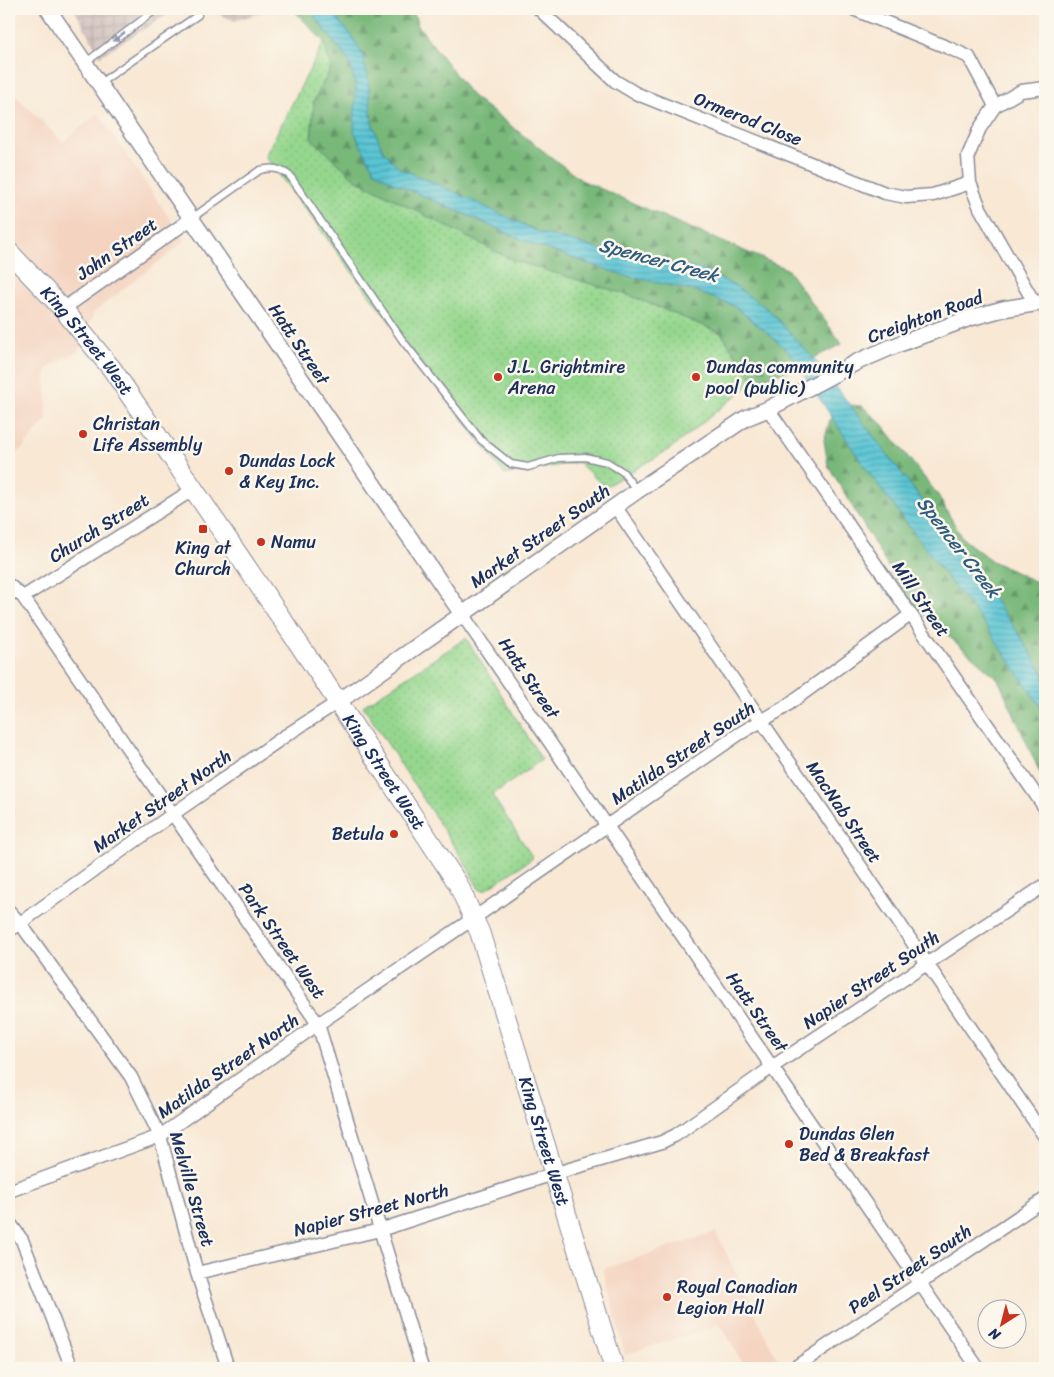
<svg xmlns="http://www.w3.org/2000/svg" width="1054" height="1377" viewBox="0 0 1054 1377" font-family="Sriracha,sans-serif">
<defs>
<pattern id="industrial-grid" width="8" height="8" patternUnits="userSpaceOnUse" patternTransform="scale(1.25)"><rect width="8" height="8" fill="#d0c0bc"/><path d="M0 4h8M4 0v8" fill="none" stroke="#b2a5a4"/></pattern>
<pattern id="grass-dots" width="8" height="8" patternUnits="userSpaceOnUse" patternTransform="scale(1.25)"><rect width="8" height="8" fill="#95d78e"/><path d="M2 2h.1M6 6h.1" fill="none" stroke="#80b97d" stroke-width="1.8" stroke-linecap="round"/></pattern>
<pattern id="forest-firs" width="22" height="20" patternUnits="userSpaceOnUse" patternTransform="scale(1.25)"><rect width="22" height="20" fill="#78b879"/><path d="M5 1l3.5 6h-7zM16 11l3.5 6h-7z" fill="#629666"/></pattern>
<pattern id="water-rules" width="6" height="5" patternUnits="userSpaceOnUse" patternTransform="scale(1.25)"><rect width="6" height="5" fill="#5ac5d4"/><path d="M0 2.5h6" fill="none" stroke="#4aa0af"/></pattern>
</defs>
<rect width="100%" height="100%" fill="#fbf7ec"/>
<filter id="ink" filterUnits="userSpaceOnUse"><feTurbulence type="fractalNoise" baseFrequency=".02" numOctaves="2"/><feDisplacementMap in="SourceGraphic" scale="10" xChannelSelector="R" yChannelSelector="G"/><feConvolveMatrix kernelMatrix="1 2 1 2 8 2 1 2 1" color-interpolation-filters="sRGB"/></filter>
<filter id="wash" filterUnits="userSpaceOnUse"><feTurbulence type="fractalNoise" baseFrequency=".0096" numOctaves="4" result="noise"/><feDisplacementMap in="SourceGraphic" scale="20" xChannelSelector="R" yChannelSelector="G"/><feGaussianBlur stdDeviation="1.12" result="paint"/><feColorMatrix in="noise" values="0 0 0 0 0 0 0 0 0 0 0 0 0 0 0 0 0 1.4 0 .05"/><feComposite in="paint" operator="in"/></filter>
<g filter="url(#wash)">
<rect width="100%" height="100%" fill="#f8e8d4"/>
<path fill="#f4d3c0" d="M9,89L63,142L98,113L185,241L94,312L80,350L46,369L47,419L19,452L9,442Z
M716,1232L778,1361L755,1368H746L720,1324L625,1355L603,1269Z"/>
<path fill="url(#industrial-grid)" d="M74,9H177L100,56Z
M207,9H274L234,21Z"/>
<path fill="url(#grass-dots)" stroke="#588376" d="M324,42L331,68L314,101L631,296L721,333L754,381L670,449L605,487L578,462L505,475L265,156Z
M466,638L542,760L492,795L533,858L485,890L479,889L465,863L363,706Z"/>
<path fill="url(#forest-firs)" stroke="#4a746c" d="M293,9H413L417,24L471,95L581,180L676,222L787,269L842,344L785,372L754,381L721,333L631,296L512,260L355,179L311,138L314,101L331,68L324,42Z
M851,405L862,406L882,424L938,495L962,538L992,561L1034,581H1045V784L998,679L908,601L828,465L824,440L830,420Z"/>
<path fill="url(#water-rules)" stroke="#3a7a99" d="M309,9H329L352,36L363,55L368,78L372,122L382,149L399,168L442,186L541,233L629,257L700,269L735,286L769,310L822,368L937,520L1019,634L1045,677V713L982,620L953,585L864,466L789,352L764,330L734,306L695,291L623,275L534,245L394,183L375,171L362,148L354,131L356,88L350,63Z"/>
</g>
<g filter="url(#ink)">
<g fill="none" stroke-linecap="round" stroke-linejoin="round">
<defs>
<path id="service" d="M85,63L154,11L152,9
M100,83L198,15
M192,218L260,170C272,167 280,168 290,176L403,341L481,440L511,464L528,467L559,458L585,457L607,462L623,472L637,491"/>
<path id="minor" d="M539,9L615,81L635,93L885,193L906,197L933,195L970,183
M853,9L949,48L969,57L995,106
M1035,304L980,208L970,183L968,156L980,128L995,106L1021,91L1045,88
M63,309L191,219
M768,409L1045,808
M615,506L1045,1137
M9,585L23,597L318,1024L422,1368
M23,597L194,489
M462,614L978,1368
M9,911L20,923L131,1077L160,1136L197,1273L228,1368
M9,931L173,814L285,736L338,702
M9,1191L160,1136L318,1024L474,918L739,734L782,709L910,615
M9,1222L22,1240L72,1368
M197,1273L380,1230L553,1174L662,1142L676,1135L772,1067L1045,885
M794,1368L1045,1199"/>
<path id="tertiary" d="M48,9L462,614
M338,702L637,491L746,418L768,409L857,362L894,346L970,318L1003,309L1045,302"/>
<g id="primary">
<path id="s1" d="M9,252L63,309L112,369L326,684L458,884L480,933L614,1368"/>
</g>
</defs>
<use href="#service" stroke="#8a8c99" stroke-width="9"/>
<use href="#minor" stroke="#8a8c99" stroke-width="15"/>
<use href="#tertiary" stroke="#8a8c99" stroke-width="18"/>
<use href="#primary" stroke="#8a8c99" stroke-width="21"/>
<use href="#service" stroke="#fff" stroke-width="6"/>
<use href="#minor" stroke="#fff" stroke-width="12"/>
<use href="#tertiary" stroke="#fff" stroke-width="15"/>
<use href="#primary" stroke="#fff" stroke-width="19"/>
</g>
<defs><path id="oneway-solid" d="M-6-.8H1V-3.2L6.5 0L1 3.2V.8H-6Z" transform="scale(1.25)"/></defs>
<use fill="#8d97ae" href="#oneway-solid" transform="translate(119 37) rotate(143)"/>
</g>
<g fill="#c8321e" stroke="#fbf7ec" stroke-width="2">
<circle cx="498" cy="377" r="5"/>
<circle cx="696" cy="377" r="5"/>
<circle cx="83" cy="434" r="5"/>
<circle cx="229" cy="471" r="5"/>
<rect x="198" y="524" width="10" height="10" rx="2.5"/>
<circle cx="261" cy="542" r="5"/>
<circle cx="394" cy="834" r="5"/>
<circle cx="789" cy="1144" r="5"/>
<circle cx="667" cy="1297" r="5"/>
</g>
<g text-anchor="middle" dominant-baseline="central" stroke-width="5" stroke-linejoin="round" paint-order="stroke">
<g font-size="18" fill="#1b2f5e" stroke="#fbf7ec">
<text transform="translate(748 119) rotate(22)">Ormerod Close</text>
<text transform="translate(117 249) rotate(-35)">John Street</text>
<text transform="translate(925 317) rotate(-20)">Creighton Road</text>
<text stroke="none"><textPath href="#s1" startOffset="118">King Street West</textPath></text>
<text transform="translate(299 344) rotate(56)">Hatt Street</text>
<text transform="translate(99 528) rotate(-32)">Church Street</text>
<text transform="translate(540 536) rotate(-35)">Market Street South</text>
<text transform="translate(921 599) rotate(56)">Mill Street</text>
<text transform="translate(529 678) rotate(56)">Hatt Street</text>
<text transform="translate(683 753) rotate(-34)">Matilda Street South</text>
<text stroke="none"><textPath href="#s1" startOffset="642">King Street West</textPath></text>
<text transform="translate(162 801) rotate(-35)">Market Street North</text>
<text transform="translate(844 812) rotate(56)">MacNab Street</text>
<text transform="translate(282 941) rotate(55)">Park Street West</text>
<text transform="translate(871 980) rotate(-34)">Napier Street South</text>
<text transform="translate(757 1012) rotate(55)">Hatt Street</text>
<text transform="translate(228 1066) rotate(-35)">Matilda Street North</text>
<text stroke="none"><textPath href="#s1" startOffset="1048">King Street West</textPath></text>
<text transform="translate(192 1189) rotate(74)">Melville Street</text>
<text transform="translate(371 1210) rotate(-15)">Napier Street North</text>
<text transform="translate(910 1269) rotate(-34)">Peel Street South</text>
</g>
<g font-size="18" fill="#1b2f5e" stroke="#fbf7ec" text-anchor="start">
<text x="508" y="367">J.L. Grightmire<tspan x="508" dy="21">Arena</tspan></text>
<text x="706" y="367">Dundas community<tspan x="706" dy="21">pool (public)</tspan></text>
<text x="93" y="424">Christan<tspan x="93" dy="21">Life Assembly</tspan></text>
<text x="239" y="461">Dundas Lock<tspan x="239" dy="21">&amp; Key Inc.</tspan></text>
<text x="271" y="542">Namu</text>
<text x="203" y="548" text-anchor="middle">King at<tspan x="203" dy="21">Church</tspan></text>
<text x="384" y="834" text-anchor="end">Betula</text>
<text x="799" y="1134">Dundas Glen<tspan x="799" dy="21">Bed &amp; Breakfast</tspan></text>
<text x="677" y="1287">Royal Canadian<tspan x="677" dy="21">Legion Hall</tspan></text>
</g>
<g font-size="19" font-style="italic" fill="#2e5c81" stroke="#fbf7ec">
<text transform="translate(659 260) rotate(15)">Spencer Creek</text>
<text transform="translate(959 547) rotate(52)">Spencer Creek</text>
</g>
</g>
<rect width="1054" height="1377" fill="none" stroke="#fbf7ec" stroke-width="30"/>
<g transform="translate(1002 1324) rotate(216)"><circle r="24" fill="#fbf7ec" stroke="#a1a7b3"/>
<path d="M0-4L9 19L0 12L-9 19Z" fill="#c8321e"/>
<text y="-8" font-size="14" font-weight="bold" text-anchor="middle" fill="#1b2f5e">N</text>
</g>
</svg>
